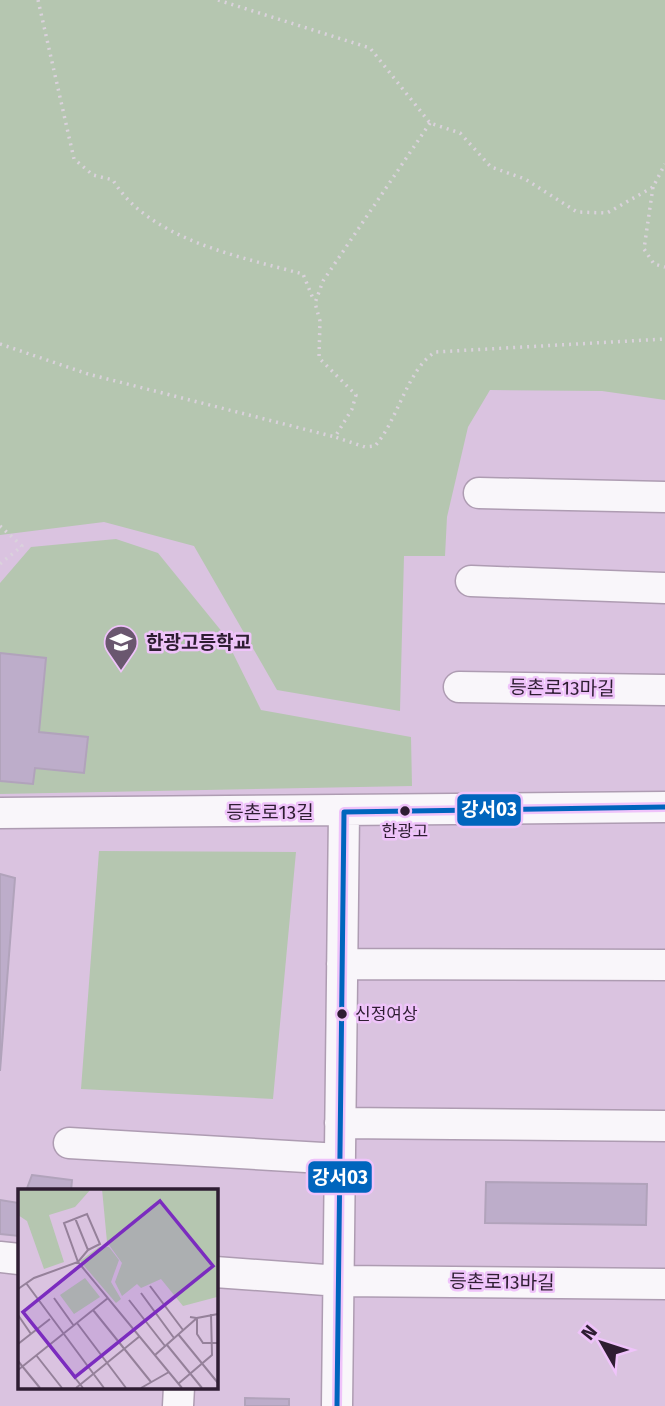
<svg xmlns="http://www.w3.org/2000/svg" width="665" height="1406" viewBox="0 0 665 1406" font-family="'Fira Sans','Noto Sans KR',sans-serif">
<rect width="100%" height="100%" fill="#dac3e0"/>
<path fill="#b5c6b0" d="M0,0H665V400L602,391L490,390L468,427L447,517L445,556H404L400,711L277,690L194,546L104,522L0,535Z
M116,539L158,553L223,633L261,710L411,737L412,786L0,794V781L35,768L84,773L88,737L39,732L46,658L0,653V583L31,547Z
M99,851L296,852L273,1099L81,1089Z"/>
<path fill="#bdadca" stroke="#b1a3bb" stroke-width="2" d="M0,653L46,658L39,732L88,737L84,773L35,768L33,784L0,781Z
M0,874L15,878L0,1071Z
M32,1175L72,1180L71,1191H26Z
M486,1182L647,1184L646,1225L485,1223Z
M0,1200L19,1203V1236L0,1234Z
M245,1398L289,1399V1406H245Z"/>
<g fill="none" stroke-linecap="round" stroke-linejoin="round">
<defs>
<path id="minor" d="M479,493L665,497
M471,581L665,588
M459,687L665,690
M0,813L665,807
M342,964L665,965
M340,1123L665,1126
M69,1143L340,1159
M0,1257L19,1259
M215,1272L339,1281L665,1284
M178,1406L179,1387
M337,1406L344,812"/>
</defs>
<use href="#minor" stroke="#ae9cb2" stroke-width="33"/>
<path stroke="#dad2dc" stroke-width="3.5" stroke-dasharray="2 5" stroke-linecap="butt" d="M38,0L74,159L93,175L113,180C148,239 240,257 303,274L314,301
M218,0L370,48L430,123L460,133L491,167L525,179L577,212L607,213L653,187L665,164
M430,123L323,281L315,303L320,321L319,358L356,395L352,409L335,437L365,447L375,446C398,420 407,370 435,352L665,339
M653,187L644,249L654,264L665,267
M0,344L88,374L335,437
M0,526L22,546L0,564"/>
<use href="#minor" stroke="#f9f6fa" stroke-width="30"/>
<defs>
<path id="bus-1" d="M337,1406L344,812L665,807"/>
</defs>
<use href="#bus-1" stroke="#efc3fa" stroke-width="10"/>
<use href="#bus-1" stroke="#0065bd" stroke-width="5"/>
</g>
<defs>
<symbol id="school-pin" viewBox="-11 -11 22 30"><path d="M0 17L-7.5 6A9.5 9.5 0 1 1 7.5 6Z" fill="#6a576f" stroke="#efc3fa"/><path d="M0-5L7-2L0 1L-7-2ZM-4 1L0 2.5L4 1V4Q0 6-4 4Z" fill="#fff"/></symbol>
</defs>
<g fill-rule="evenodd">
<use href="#school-pin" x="102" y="623" width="38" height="52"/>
</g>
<g fill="#2e1d32" stroke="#efc3fa" stroke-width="2.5">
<circle cx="405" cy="811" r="6"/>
<circle cx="342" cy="1014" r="6"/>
</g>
<g text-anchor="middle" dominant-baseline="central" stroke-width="5" stroke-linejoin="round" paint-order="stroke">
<g font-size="17" fill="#2e1d32" stroke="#efc3fa">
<text x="405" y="831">한광고</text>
<text x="355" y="1014" text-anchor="start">신정여상</text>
</g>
<g font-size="19" font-weight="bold" fill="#2e1d32" stroke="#efc3fa" text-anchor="start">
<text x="146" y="642">한광고등학교</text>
</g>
<g font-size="19" fill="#2e1d32" stroke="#efc3fa">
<text transform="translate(562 688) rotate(1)">등촌로13마길</text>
<text x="270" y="812">등촌로13길</text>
<text transform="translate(502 1282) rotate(1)">등촌로13바길</text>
</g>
</g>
<g transform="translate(18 1189)">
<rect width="200" height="200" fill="#dac3e0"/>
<path d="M0,0H73L57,18L31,26L46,73L26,80L9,32L0,26ZM84,0H199V108L165,117L143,90L123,99L119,95L104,107L97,93L104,74L89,53ZM81,58H91L101,71L93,93L103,110L98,114L62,72ZM67,89L82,108L56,125L42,106Z" fill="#b5c6b0"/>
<path fill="none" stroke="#95819a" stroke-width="2" d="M70,61L82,55L69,25L46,34L60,73L164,199M8,94L86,199M132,97L165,141M0,100L16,89L60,73L70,61L57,29M123,104L156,149M36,109L56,137M111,111L147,157M75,121L133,193M0,126L13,145M172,128L179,129V145L185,154H200M59,134L108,199M160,145L200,194M0,155L32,130M31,156L65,199M149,156L184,199M18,166L44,199M137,166L179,129L200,125M0,172L22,199M0,181L90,109M160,195L194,166L193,125M58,199L122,147M123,199L151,183"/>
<path fill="#7b2cbf" fill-opacity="0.15" stroke="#7b2cbf" stroke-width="3.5" d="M142,12L195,77L57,188L5,123Z"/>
<rect width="200" height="200" fill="none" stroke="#2e1d32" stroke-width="3.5"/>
</g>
<g stroke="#efc3fa" stroke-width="2.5">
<rect x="456" y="793" width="66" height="34" rx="7" fill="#0065bd"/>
<rect x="307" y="1160" width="66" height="34" rx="7" fill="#0065bd"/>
</g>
<g font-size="19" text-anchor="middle" font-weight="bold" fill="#fff">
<text x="489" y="816">강서03</text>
<text x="340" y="1184">강서03</text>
</g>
<g transform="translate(602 1343) rotate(309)" stroke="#efc3fa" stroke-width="5" paint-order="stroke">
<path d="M0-5L12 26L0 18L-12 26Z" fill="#2e1d32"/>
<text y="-10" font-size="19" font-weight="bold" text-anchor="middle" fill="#2e1d32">N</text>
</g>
</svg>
